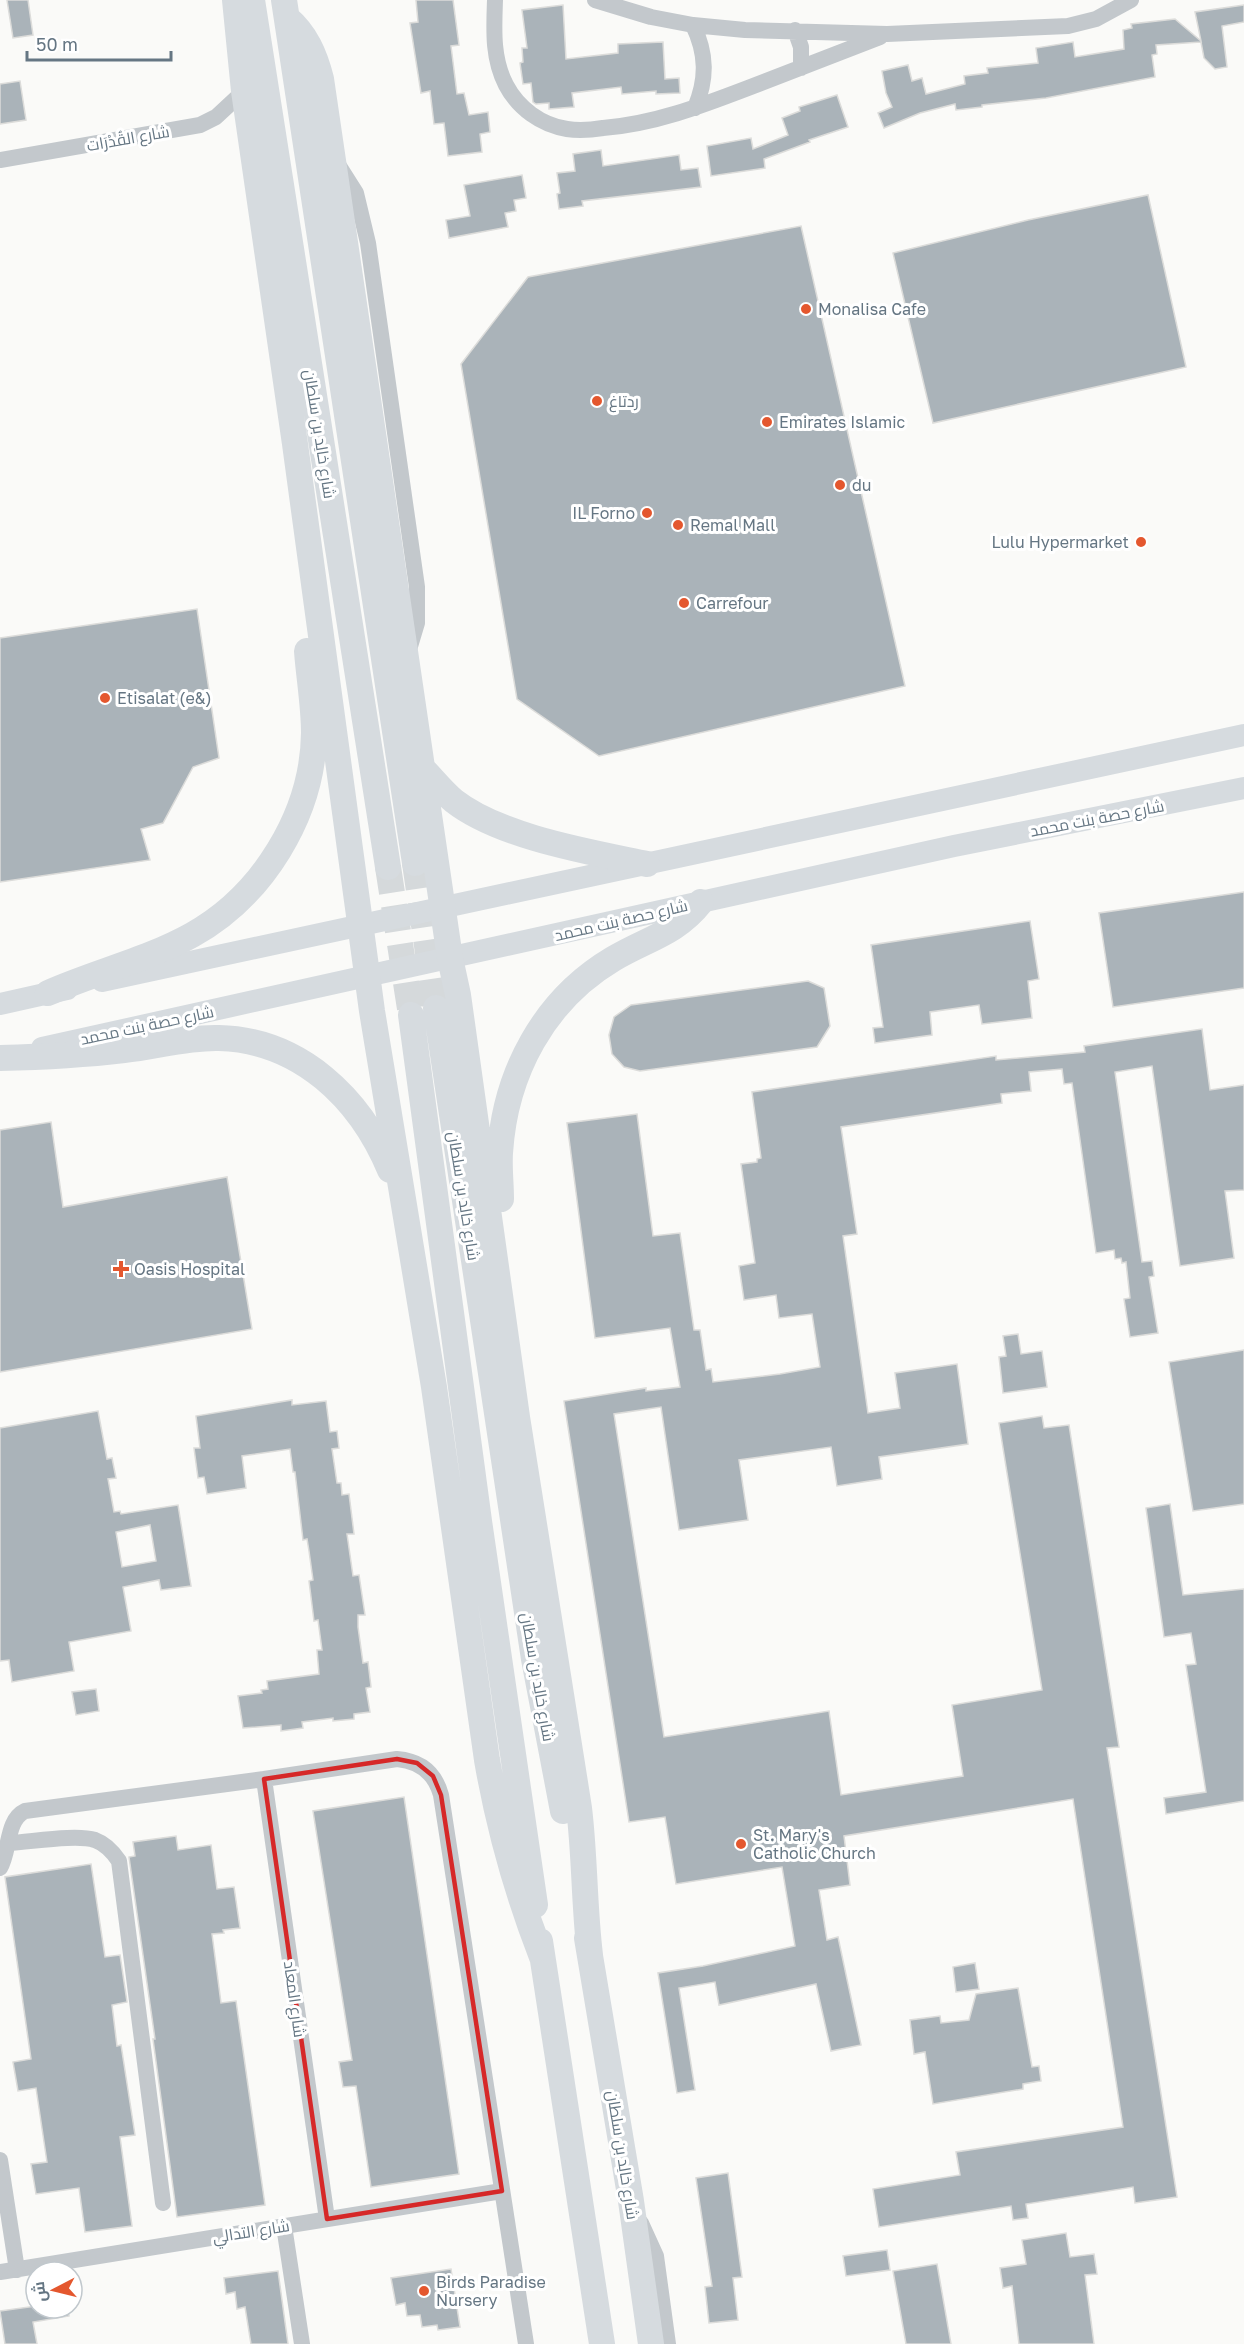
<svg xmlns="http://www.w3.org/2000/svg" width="1244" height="2344" viewBox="0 0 1244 2344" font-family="'Golos Text',Cairo,sans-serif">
<rect width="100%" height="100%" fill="#fafaf8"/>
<path fill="#aab3b9" stroke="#dcdcda" stroke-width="1.5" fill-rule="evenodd" d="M7,0H28L33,35L13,38Z
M416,0H453L459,45L451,46L457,94L464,93L469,115L488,112L490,132L480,134L482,152L448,156L444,123L434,124L430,91L421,93L410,23L418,22Z
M563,5L566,59L618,53V44L663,42L665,79L679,78L680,93L656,94V91L622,94L621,87L572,93L574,107L549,109V103L536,104L533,102L531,83L523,84L520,63L523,62L522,48H527L522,10Z
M1244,5V22L1222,26L1227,67L1215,69L1204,58L1201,42L1156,45L1157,54L1152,55L1155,77L1046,98L982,105V107L956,110L955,104L920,113L884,128L878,113L892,107L886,93L882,71L908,65L912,81L922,78L926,94L965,84L964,76L988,73L987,68L1038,63L1036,48L1073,42L1075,57L1124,49L1123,30L1132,28L1131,24L1175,19L1201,41L1195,12Z
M20,81L26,120L0,124V84Z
M837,95L848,127L809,140L810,142L764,159L765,168L711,176L707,146L751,138L753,149L788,135L782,118L800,111L799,107Z
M601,150L603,166L679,155L681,170L698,168L701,187L582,201L583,206L559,209L557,194L560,193L557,173L575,171L573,154Z
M522,175L526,198L514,200L516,211L505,213L508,227L449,238L446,220L470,216L464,185Z
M1148,195L1186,367L933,423L893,253L1028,220Z
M801,226L905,686L599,756L517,699L461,364L528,277Z
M197,609L219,758L193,767L163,823L141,829L150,860L0,882V638Z
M1244,892V988L1113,1007L1099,913Z
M1030,921L1039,979L1028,981L1032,1018L982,1024L979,1005L930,1012L932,1035L875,1043L873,1028L883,1027L871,945Z
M808,981L824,988L830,1026L817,1047L640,1071L624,1067L612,1054L609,1035L614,1017L631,1005Z
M1202,1029L1210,1090L1244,1085V1190L1225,1191L1234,1258L1180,1266L1152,1066L1115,1072L1142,1262L1152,1261L1154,1276L1149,1277L1158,1333L1130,1337L1124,1299L1130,1298L1126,1262L1122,1263L1121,1258L1115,1259L1114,1250L1096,1253L1072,1083L1064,1084L1062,1069L1029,1072L1031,1091L1001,1094L1002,1103L841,1127L857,1234L843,1236L868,1413L900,1408L895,1373L957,1364L968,1444L879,1457L882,1479L837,1486L831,1447L739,1460L748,1520L679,1530L661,1407L614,1414L664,1737L829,1711L841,1795L963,1776L952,1705L1042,1690L999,1423L1042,1416L1044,1428L1069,1425L1119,1747L1107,1748L1177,2197L1135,2203L1133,2187L1026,2204L1028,2218L1013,2220L1011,2206L879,2227L873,2189L960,2175L956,2152L1123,2127L1073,1799L844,1836L850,1885L819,1890L827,1940L838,1937L861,2045L831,2051L816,1984L719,2005L715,1982L679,1988L695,2090L677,2093L658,1973L703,1966L795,1946L782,1867L676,1884L665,1817L629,1822L564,1401L646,1388V1391L680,1387L670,1328L595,1338L567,1123L637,1114L653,1236L680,1233L694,1330H700L706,1370L711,1369L713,1382L780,1374L820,1367L812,1314L779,1318L776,1295L744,1300L739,1266L755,1263L741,1164L757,1162V1159L761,1158L752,1092L996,1056V1060L1085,1052L1084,1046Z
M51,1122L63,1207L227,1177L252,1329L0,1372V1130Z
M1018,1334L1021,1354L1042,1351L1047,1387L1003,1393L999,1357L1006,1356L1003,1336Z
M1244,1350V1504L1193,1511L1169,1362Z
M292,1400V1405L326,1401L330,1432L337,1431L339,1448L332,1449L337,1483H341L342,1495L349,1494L354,1534H347L353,1576L359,1575L365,1615H358V1627L363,1663L368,1662L371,1687L366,1688L370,1712L354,1714V1719L333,1721V1718L302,1722L303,1728L281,1731V1725L243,1728L238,1696L262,1693L261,1690L268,1689L267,1681L319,1674L317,1650H322L318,1620L314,1621L309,1581L313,1580L309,1551L307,1539L303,1540L295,1472H293L290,1449L242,1456L246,1488L207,1494L204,1477L198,1478L194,1448H200L196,1416Z
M98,1411L107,1459L112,1458L116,1478L108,1479L114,1512L120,1511L121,1514L178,1505L191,1586L161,1590L159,1580L123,1587L131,1631L69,1642L74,1671L12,1682L9,1660L0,1661V1428ZM150,1525L156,1561L122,1567L116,1532Z
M1170,1504L1183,1595L1244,1589V1801L1166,1814L1164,1798L1206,1792L1186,1665L1196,1664L1191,1633L1164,1637L1146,1508Z
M96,1689L99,1711L76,1715L72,1692Z
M404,1797L459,2174L371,2187L356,2086L343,2087L339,2062L352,2060L313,1811Z
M176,1836L178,1850L211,1845L217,1889L234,1887L240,1928L223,1930L224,1933L212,1934L221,2003L236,2001L265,2205L177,2217L153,2039H155L129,1857L135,1856L133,1842Z
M91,1864L105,1957L120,1955L127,2002L112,2005L117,2046L121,2045L135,2135L120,2137L132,2226L85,2232L79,2188L36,2194L31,2164L47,2162L36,2088L18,2091L13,2062L31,2059L5,1877Z
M975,1963L979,1989L956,1992L953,1967Z
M1018,1988L1032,2067L1039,2066L1041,2081L1023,2084V2089L933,2104L925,2052L914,2054L910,2020L940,2016L941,2023L969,2020L976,1994Z
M728,2173L742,2277L733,2278L738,2320L709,2323L705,2287L712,2286L696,2178Z
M1066,2233L1070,2257L1094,2254L1097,2274L1085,2275L1094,2344H1019L1012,2286L1003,2288L1000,2268L1026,2264L1022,2240Z
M887,2250L890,2270L846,2276L843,2256Z
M937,2264L951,2344H906L893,2271Z
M451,2269L460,2327L438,2330L437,2325L422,2327L420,2315L407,2316L405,2303L396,2305L391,2278Z
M278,2271L288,2344H251L245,2307L237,2309L235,2292L226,2294L224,2278Z
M36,2306V2308H68L69,2316L33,2322L37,2344H5L0,2311Z"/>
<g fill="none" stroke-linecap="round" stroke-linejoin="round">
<path stroke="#d5d9db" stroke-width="26" stroke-dasharray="26 13" stroke-linecap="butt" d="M415,863L436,1008
M388,867L411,1015"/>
<path stroke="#c3c8cc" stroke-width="16" d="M495,0C494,29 492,58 506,85C518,108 541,125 567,129C579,131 591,130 603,128C654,124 701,106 748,88C792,71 836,54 880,37
M595,0L651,17L693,25L745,30L887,34L1068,26L1096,19L1131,0
M693,25C707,54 707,79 695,108
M795,30L801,47V68
M0,160L200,125L216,117L244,91
M337,163L356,193L368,243L417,587V623L408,653
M264,1779L327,2219
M9,1843C31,1842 76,1834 95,1840C106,1844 113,1852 119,1861L163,2203
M0,1868C10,1851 6,1820 25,1811L264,1779L397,1759C420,1761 435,1773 441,1795L526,2344
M0,2160L17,2270
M641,2223L656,2256L668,2344
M284,2226L302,2344
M0,2272L502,2191"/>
<path stroke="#d6dbdf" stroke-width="22" d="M102,981L1244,735
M0,1004L67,989
M42,1048L954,846L1244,788"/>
<path stroke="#d6dbdf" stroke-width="26" d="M235,0L244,91L295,444L372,1011L434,1387L487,1760C499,1829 517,1893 542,1957
M252,0L388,867
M284,0L415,863
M287,18C306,34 315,55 321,79L450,958L458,995L517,1417L579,1808C585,1857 584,1906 590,1955
M422,768C433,779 442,791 454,801C500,837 590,852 647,864
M48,993C95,972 147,960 192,935C262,896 313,815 314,733C314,706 309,678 307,651
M436,1008L534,1659L563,1811
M411,1015L479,1521L535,1905
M0,1058C41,1057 82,1055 124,1050C155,1047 187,1037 219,1038C300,1040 360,1098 390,1170
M501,1199C501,1184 499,1168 500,1153C505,1073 544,1000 613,959C646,939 676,934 701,902
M587,1938L631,2201L651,2344
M540,1941L602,2344"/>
</g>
<path fill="none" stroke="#d62828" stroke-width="4.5" stroke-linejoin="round" d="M397,1759L417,1763L433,1776L441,1795L502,2191L327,2219L264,1779Z"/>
<g fill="#e4572e" stroke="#fff" stroke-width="2">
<circle cx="806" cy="309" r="6"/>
<circle cx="597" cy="401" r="6"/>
<circle cx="767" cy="422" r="6"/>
<circle cx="840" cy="485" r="6"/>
<circle cx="647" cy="513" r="6"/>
<circle cx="678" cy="525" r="6"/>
<circle cx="1141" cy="542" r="6"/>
<circle cx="684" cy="603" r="6"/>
<circle cx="105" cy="698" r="6"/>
<path d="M118 1260h6v6h6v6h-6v6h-6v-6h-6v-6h6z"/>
<circle cx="741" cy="1844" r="6"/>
<circle cx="424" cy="2291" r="6"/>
</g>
<g text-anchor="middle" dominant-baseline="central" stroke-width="6" stroke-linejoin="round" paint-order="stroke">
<g font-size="16" fill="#657683" stroke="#fff">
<text transform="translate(128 138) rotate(-10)">شارع القُدْرَات</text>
<text transform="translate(320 434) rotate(81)">شارع خالِد بن سلطان</text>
<text transform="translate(1097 818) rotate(-11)">شارع حصة بنت محمد</text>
<text transform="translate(621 920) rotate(-13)">شارع حصة بنت محمد</text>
<text transform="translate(147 1025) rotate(-12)">شارع حصة بنت محمد</text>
<text transform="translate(464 1196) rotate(81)">شارع خالِد بن سلطان</text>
<text transform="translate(538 1677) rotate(80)">شارع خالِد بن سلطان</text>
<text transform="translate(295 1999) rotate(82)">شارع المعاد</text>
<text transform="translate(623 2155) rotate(81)">شارع خالِد بن سلطان</text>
<text transform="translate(251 2231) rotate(-9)">شارع التدالي</text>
</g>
<g font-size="16" fill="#657683" stroke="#fff" text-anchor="start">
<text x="818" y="309">Monalisa Cafe</text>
<text x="609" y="401">ردتاغ</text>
<text x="779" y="422">Emirates Islamic</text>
<text x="852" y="485">du</text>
<text x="635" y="513" text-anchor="end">IL Forno</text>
<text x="690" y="525">Remal Mall</text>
<text x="1129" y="542" text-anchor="end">Lulu Hypermarket</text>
<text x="696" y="603">Carrefour</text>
<text x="117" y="698">Etisalat (e&amp;)</text>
<text x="134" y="1269">Oasis Hospital</text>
<text x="753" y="1835">St. Mary's<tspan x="753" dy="18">Catholic Church</tspan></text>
<text x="436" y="2282">Birds Paradise<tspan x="436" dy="18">Nursery</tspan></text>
</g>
</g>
<g transform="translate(54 2290) rotate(263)"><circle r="28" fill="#ffffff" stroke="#c1c8cd" stroke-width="1.5"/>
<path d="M0-4.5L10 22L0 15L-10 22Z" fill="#e4572e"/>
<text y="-9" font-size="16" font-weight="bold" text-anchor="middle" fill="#657683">ش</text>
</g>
<path d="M27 51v9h144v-9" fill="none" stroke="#657683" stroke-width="3"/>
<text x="36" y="51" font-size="18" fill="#657683" stroke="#ffffff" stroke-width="4.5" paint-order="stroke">50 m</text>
</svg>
